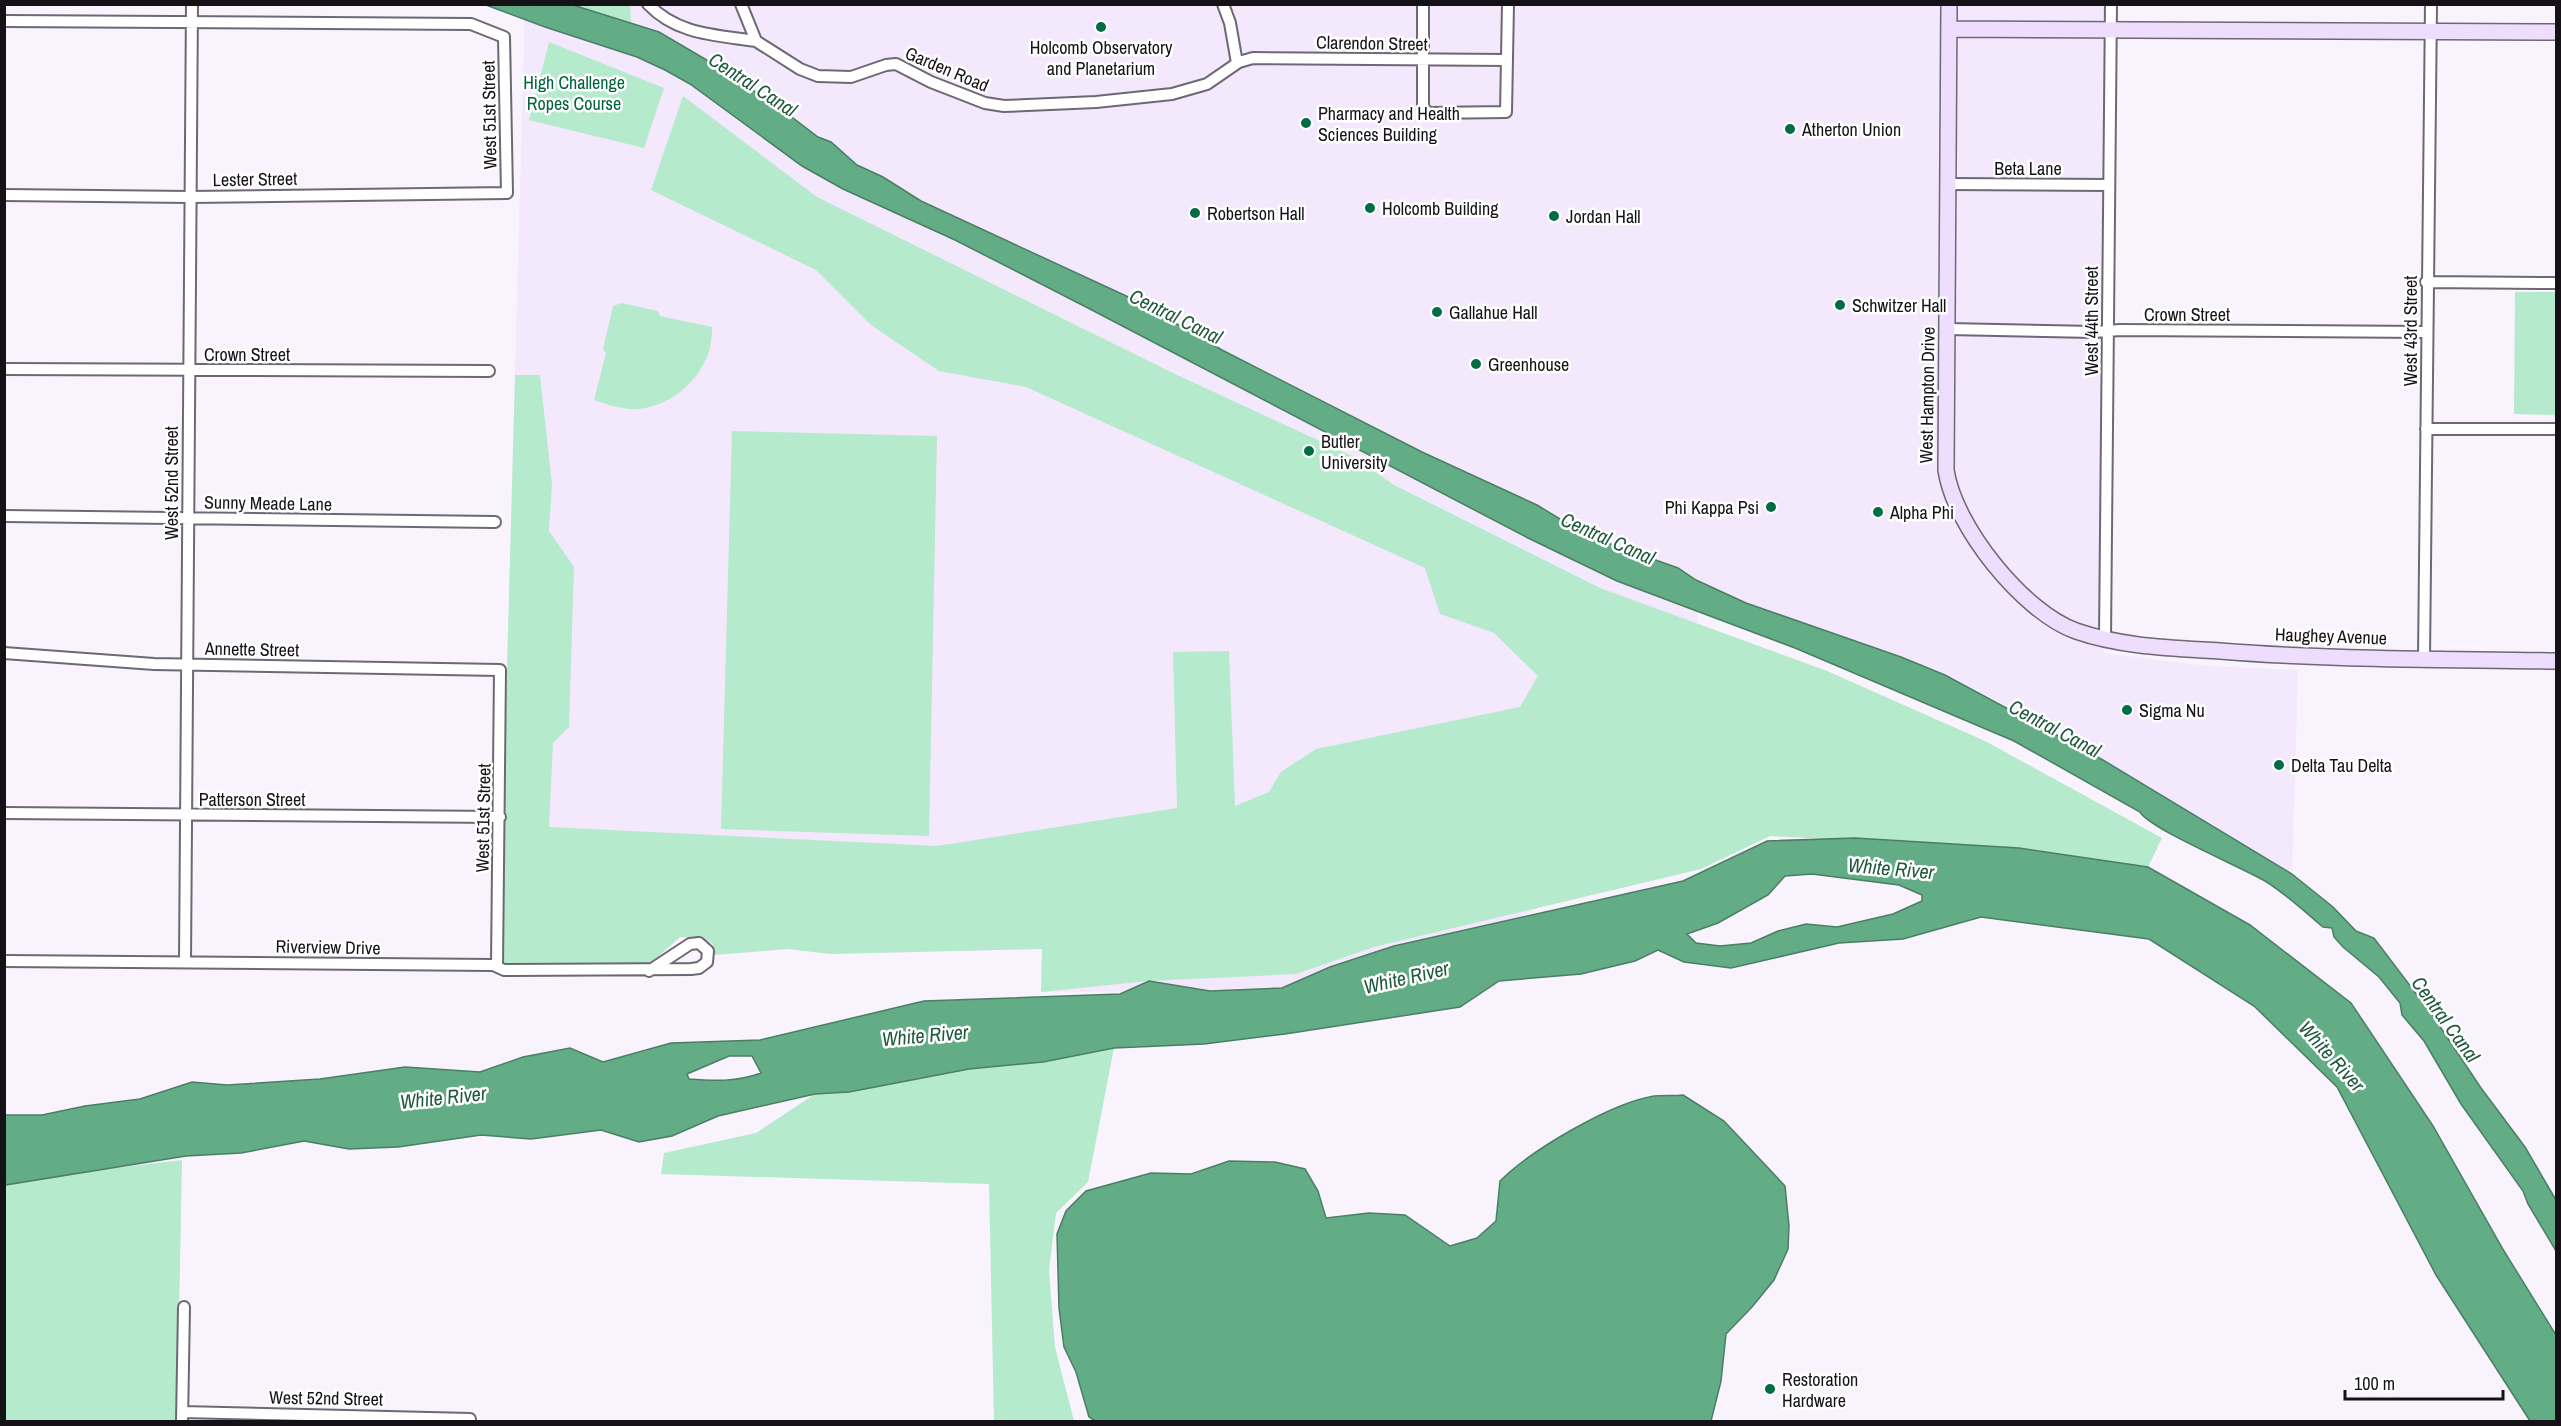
<svg xmlns="http://www.w3.org/2000/svg" width="2561" height="1426" viewBox="0 0 2561 1426" font-family="'Archivo Narrow',sans-serif">
<rect width="100%" height="100%" fill="#f8f3fd"/>
<path fill="#f3e8fc" d="M525,5H2107L2104,653L2207,666L2298,670L2292,874L2103,760L1946,673L1746,603L1697,580L1701,869L1540,907L1496,927V989L1041,992L1042,949L831,954L788,949L714,955L713,944L700,937H680L645,968L499,966Z"/>
<path fill="#b6eacc" d="M573,5H630L631,23Z
M549,42L664,88L644,148L529,120Z
M683,96L817,197L1175,374L1354,457L1394,485L1600,588L1827,671L1985,741L2162,838L2148,867L2019,848L1770,836L1701,869L1374,947L1296,974L1149,981L1041,992L1042,949L831,954L788,949L714,955L713,944L700,937H680L645,968L499,966L515,375H540L552,485L549,531L574,567L569,727L553,743L549,827L937,846L1177,808L1173,652L1229,651L1235,806L1269,792L1281,772L1316,749L1520,707L1538,676L1494,633L1440,614L1425,568L1026,387L939,371L871,325L816,270L651,190Z
M2515,292H2556V415L2514,414Z
M622,303L658,311L660,316L712,327C714,368 679,405 639,409C623,410 609,405 594,400L606,353L603,349L613,306Z
M732,431L937,436L929,836L721,829Z
M1114,1048L1088,1182L1056,1213L1049,1270L1055,1347L1074,1421H994L989,1184L661,1174L664,1153L756,1133L815,1094L849,1092L969,1069L1043,1062Z
M182,1160L177,1421H5L4,1185L90,1171Z"/>
<path fill="#62ad85" stroke="#4b7e64" stroke-width="1.5" fill-rule="evenodd" d="M486,5H573L659,32L710,62L730,77L768,99L818,137L831,142L857,165L883,177L921,201L1137,301L1222,350L1422,452L1537,505L1588,536L1678,568L1696,580L1746,603L1901,657L1945,675L2103,760L2292,874L2333,907L2356,931L2374,938L2433,1016L2481,1088L2525,1147L2556,1200V1251L2528,1204L2523,1191L2461,1104L2424,1041L2402,1015L2400,1003L2379,977L2343,947L2334,937L2332,928L2323,927C2304,911 2286,894 2265,881C2241,867 2150,829 2140,812L2014,741L1795,648L1617,581L1528,538L1088,308L955,240L843,189L802,166L690,84L665,70L637,57L545,27Z
M1855,838L2019,848L2148,867L2250,925L2351,1003L2433,1126L2504,1251L2556,1335V1421H2530L2436,1275L2337,1087L2254,1006L2149,939L1981,917L1903,939L1839,943L1731,968L1684,962L1658,950L1635,961L1581,974L1499,981L1460,1007L1285,1034L1204,1044L1114,1048L1043,1062L969,1069L849,1092L815,1094L718,1116L672,1136L639,1142L601,1130L531,1139L481,1135L398,1147L349,1149L304,1141L241,1153L186,1156L5,1185V1115H42L85,1106L140,1099L192,1082L227,1085L320,1079L405,1067L480,1072L523,1057L570,1048L603,1062L671,1043L760,1040L924,1001L1120,994L1149,981L1210,991L1282,988L1330,967L1394,946L1683,881L1767,841ZM1812,874L1899,885L1922,895V901L1893,914L1837,927L1806,924L1778,931L1751,943L1720,946L1696,943L1687,934L1718,923L1768,895L1785,876ZM729,1056H752L761,1073C737,1082 713,1081 689,1079L687,1074Z
M1683,1095L1724,1121L1785,1186L1789,1226L1788,1249L1774,1280L1752,1307L1726,1334L1721,1381L1711,1421L1097,1422L1089,1417L1076,1372L1064,1347L1059,1308L1057,1234L1066,1211L1086,1191L1151,1173L1191,1174L1229,1161L1275,1162L1305,1169L1318,1191L1326,1218L1369,1213L1405,1215L1450,1246L1477,1238L1496,1221L1500,1181C1531,1150 1611,1103 1654,1096C1663,1095 1673,1096 1683,1095Z"/>
<g fill="none" stroke-linecap="round" stroke-linejoin="round">
<defs>
<path id="street" d="M648,4C677,35 717,35 756,41L741,4
M1223,4L1230,23L1237,63
M1423,4V108L1429,113L1506,112L1508,4
M4,21L471,24L504,37L507,193L190,197L4,195
M756,41L800,69L818,76L851,77L886,65L896,64L931,82L985,103L1004,106L1096,102L1172,94L1207,84L1239,62L1253,58L1507,60
M1948,184L2109,185
M2426,282L2556,283
M1948,329L2094,332L2120,330L2427,332
M4,369L489,371
M2426,429H2556
M4,516L495,522
M2105,638L2111,4
M4,653L154,664L500,670L497,966
M2424,658L2431,4
M4,813L500,817
M4,961L493,965L504,970L691,969L699,968L707,962L708,951L699,943L690,944L649,971
M185,962L192,4
M182,1412L470,1419
M182,1422L184,1307"/>
<path id="secondary" d="M1949,4L1946,470C1954,526 2023,612 2076,631C2122,647 2172,648 2220,651C2332,660 2444,659 2556,661
M1949,29L2556,32"/>
</defs>
<use href="#street" stroke="#6e6873" stroke-width="14"/>
<use href="#secondary" stroke="#6e6873" stroke-width="18"/>
<use href="#street" stroke="#fff" stroke-width="10"/>
<use href="#secondary" stroke="#efddfd" stroke-width="15"/>
</g>
<g fill="#006d45" stroke="#fff" stroke-width="2">
<circle cx="1101" cy="27" r="6"/>
<circle cx="1306" cy="123" r="6"/>
<circle cx="1790" cy="129" r="6"/>
<circle cx="1370" cy="208" r="6"/>
<circle cx="1195" cy="213" r="6"/>
<circle cx="1554" cy="216" r="6"/>
<circle cx="1840" cy="305" r="6"/>
<circle cx="1437" cy="312" r="6"/>
<circle cx="1476" cy="364" r="6"/>
<circle cx="1309" cy="451" r="6"/>
<circle cx="1771" cy="507" r="6"/>
<circle cx="1878" cy="512" r="6"/>
<circle cx="2127" cy="710" r="6"/>
<circle cx="2279" cy="765" r="6"/>
<circle cx="1770" cy="1389" r="6"/>
</g>
<g text-anchor="middle" dominant-baseline="central" stroke-width="5" stroke-linejoin="round" paint-order="stroke">
<g font-size="18" fill="#141216" stroke="#fff">
<text transform="translate(1372 43) rotate(1)">Clarendon Street</text>
<text transform="translate(947 69) rotate(23)">Garden Road</text>
<text transform="translate(489 115) rotate(-91)">West 51st Street</text>
<text x="2028" y="168">Beta Lane</text>
<text transform="translate(255 179) rotate(-1)">Lester Street</text>
<text x="2187" y="314">Crown Street</text>
<text transform="translate(2091 321) rotate(-90)">West 44th Street</text>
<text transform="translate(2410 331) rotate(-90)">West 43rd Street</text>
<text x="247" y="354">Crown Street</text>
<text transform="translate(1927 395) rotate(-89)">West Hampton Drive</text>
<text transform="translate(171 483) rotate(-90)">West 52nd Street</text>
<text transform="translate(268 503) rotate(1)">Sunny Meade Lane</text>
<text transform="translate(2331 636) rotate(2)">Haughey Avenue</text>
<text transform="translate(252 649) rotate(1)">Annette Street</text>
<text x="252" y="799">Patterson Street</text>
<text transform="translate(483 818) rotate(-89)">West 51st Street</text>
<text transform="translate(328 947) rotate(1)">Riverview Drive</text>
<text transform="translate(326 1398) rotate(1)">West 52nd Street</text>
</g>
<g font-size="18" fill="#141216" stroke="#fff" text-anchor="start">
<text x="1101" y="47" text-anchor="middle">Holcomb Observatory<tspan x="1101" dy="21">and Planetarium</tspan></text>
<text x="1318" y="113">Pharmacy and Health<tspan x="1318" dy="21">Sciences Building</tspan></text>
<text x="1802" y="129">Atherton Union</text>
<text x="1382" y="208">Holcomb Building</text>
<text x="1207" y="213">Robertson Hall</text>
<text x="1566" y="216">Jordan Hall</text>
<text x="1852" y="305">Schwitzer Hall</text>
<text x="1449" y="312">Gallahue Hall</text>
<text x="1488" y="364">Greenhouse</text>
<text x="1321" y="441">Butler<tspan x="1321" dy="21">University</tspan></text>
<text x="1759" y="507" text-anchor="end">Phi Kappa Psi</text>
<text x="1890" y="512">Alpha Phi</text>
<text x="2139" y="710">Sigma Nu</text>
<text x="2291" y="765">Delta Tau Delta</text>
<text x="1782" y="1379">Restoration<tspan x="1782" dy="21">Hardware</tspan></text>
</g>
<g font-size="18" fill="#01633e" stroke="#fff">
<text x="574" y="82">High Challenge<tspan x="574" dy="21">Ropes Course</tspan></text>
</g>
<g font-size="20" font-style="italic" fill="#20593d" stroke="#fff">
<text transform="translate(753 84) rotate(33)">Central Canal</text>
<text transform="translate(1176 316) rotate(26)">Central Canal</text>
<text transform="translate(1608 538) rotate(24)">Central Canal</text>
<text transform="translate(2055 728) rotate(28)">Central Canal</text>
<text transform="translate(1891 868) rotate(5)">White River</text>
<text transform="translate(1406 977) rotate(-13)">White River</text>
<text transform="translate(2446 1019) rotate(54)">Central Canal</text>
<text transform="translate(925 1035) rotate(-5)">White River</text>
<text transform="translate(2332 1056) rotate(48)">White River</text>
<text transform="translate(443 1097) rotate(-6)">White River</text>
</g>
</g>
<rect width="2561" height="1426" fill="none" stroke="#141216" stroke-width="12"/>
<path d="M2345 1390v9h158v-9" fill="none" stroke="#141216" stroke-width="3"/>
<text x="2354" y="1390" font-size="18" fill="#141216" stroke="#ffffff" stroke-width="4.5" paint-order="stroke">100 m</text>
</svg>
